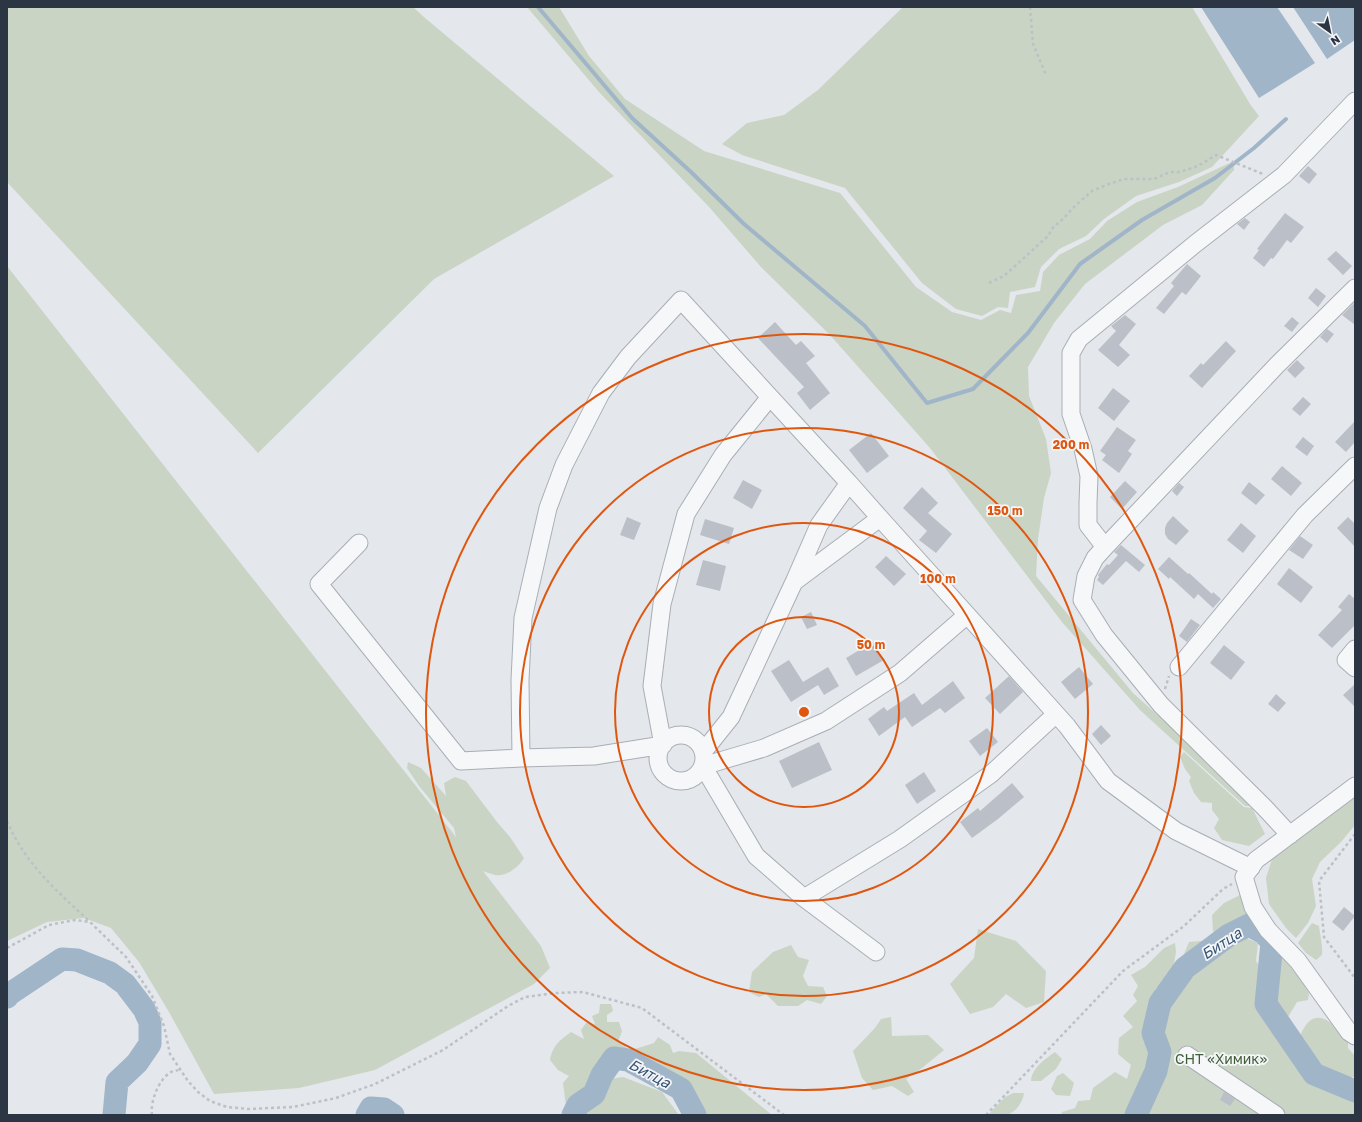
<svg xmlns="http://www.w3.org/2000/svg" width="1362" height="1122" viewBox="0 0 1362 1122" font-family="'Golos Text',sans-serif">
<rect width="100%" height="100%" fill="#e4e7eb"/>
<path fill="#c9d4c5" d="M7,7H413L425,18L614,176L434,279L258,453L7,182Z
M527,7H559L589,56L625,99L704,151L840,193L916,287L952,312L981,320L1000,310L1011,313L1016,295L1040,291L1043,272L1059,255L1090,239L1107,221L1137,202L1178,187L1234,161V170L1202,205L1163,225L1085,284L1054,323L1028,367L1029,396L1046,439L1051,473L1044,498L1038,539L1036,576L1133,693L1253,801L1251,806H1245L1140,710L1062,622L930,448L830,335L761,267L710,208L599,92Z
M903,7H1192L1250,104L1259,116L1212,167L1179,182L1136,196L1104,219L1086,236L1059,249L1041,267L1035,287L1010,292L1008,308L998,307L982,316L956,309L922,283L845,188L742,155L722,144L747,123L784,115L818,90Z
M7,266L456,837L454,828L419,786L407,768L408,762L421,768L446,796L444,783L455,777L466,781L497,822L510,837L524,858C519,867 506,877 495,875C491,874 486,872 483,871L541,946L550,968L534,984L375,1070L299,1088L214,1094L169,1012L139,962L111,928L84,918L47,922L7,941Z
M1184,752L1244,807L1252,808L1265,834L1249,846L1222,840L1214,828L1219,819L1212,810V803L1201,802L1194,793L1189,781L1191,777L1185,769L1180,757Z
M1355,789V825L1341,842L1320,862L1312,879L1316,906L1308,923L1296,938L1286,928L1269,904L1266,878L1273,856Z
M1244,893L1255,923L1254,933L1231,930L1220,935L1213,931L1212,915L1224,903Z
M1312,923L1319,926C1320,936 1323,945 1322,955L1316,960L1306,953L1298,943Z
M978,929L1016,941L1046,971L1044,1002L1026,1008L1006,994L993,1007L970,1014L950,984L974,958Z
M1241,936L1258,943L1256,961L1264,972L1262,989L1272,988L1277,969L1282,956L1300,979L1309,993L1308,1000L1297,1002L1288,1017L1295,1027L1287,1040L1303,1051L1298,1042C1302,1029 1311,1010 1328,1021C1332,1023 1334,1028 1337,1031C1340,1034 1345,1037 1348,1041V1048L1355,1056V1077H1347L1355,1081V1115H1136L1161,1074L1165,1058L1160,1023L1167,996L1189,942L1214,940L1222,948Z
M1175,943L1176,952L1172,974L1155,989L1159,997L1153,1003C1155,1017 1153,1026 1141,1034L1147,1039L1149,1046L1154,1052L1152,1069L1146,1084L1127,1115H1061L1062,1112L1075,1108L1078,1101L1090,1100L1093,1088L1115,1072L1127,1079L1131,1065L1118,1054L1119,1038L1133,1027L1123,1016L1137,1001L1133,995L1138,986L1131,975L1145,967L1164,948Z
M791,945L798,957L809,960L803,976L808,986L823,987L827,996L821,1004L807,1000L798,1006H778L766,994L759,997L749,992L752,972L773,952Z
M600,1004H611L613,1011L607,1015V1022H619L622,1031L618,1042L624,1043L627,1049L626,1052L620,1056L614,1054L610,1058H604L600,1073L591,1090L573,1106H566L563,1083L569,1076L558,1070L550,1060C553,1045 559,1041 571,1032L584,1039L581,1030L586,1023L595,1024L592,1016L599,1013Z
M891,1017L892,1036L928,1035L944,1050L922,1068L906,1079L914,1092L908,1096L892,1086L873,1090L862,1078L853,1051L875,1028L881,1019Z
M658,1037L670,1045L673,1053L679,1051L696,1053L772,1115H703L697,1107L687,1088L639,1058L635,1049L654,1043Z
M1055,1052L1062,1059L1056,1069L1041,1081H1031C1032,1068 1045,1059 1055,1052Z
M1063,1073L1074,1083L1070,1096L1056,1095L1051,1089L1057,1076Z
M623,1077L662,1092L679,1115H584L610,1079Z
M1013,1093H1024C1023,1102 1017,1111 1007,1115C1002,1117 994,1115 988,1115L1004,1098Z"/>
<path fill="#a1b5c9" d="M1201,7H1277L1315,63L1259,98Z
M1293,7H1355V40L1327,59Z"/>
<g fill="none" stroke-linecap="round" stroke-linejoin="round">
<path stroke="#a1b5c9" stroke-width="4" d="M538,7L632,118L691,172L744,224L865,326L927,403L973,389L1028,333L1080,264L1142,220L1215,178L1254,148L1286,119"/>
<path stroke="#a1b5c9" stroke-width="23" d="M7,997L8,995L62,959L77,960L110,973L125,984L144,1009L150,1022V1044L137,1063L117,1082L114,1115
M367,1115L371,1108L384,1109L393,1115
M573,1115L578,1105L594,1094L602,1075L614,1058L628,1060L681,1089L695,1115
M1136,1115L1156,1071L1160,1052L1153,1033L1160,1003L1185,968L1229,935L1249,925L1264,933L1272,942L1266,1004L1314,1074L1355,1091"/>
</g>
<path fill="#bbc0c8" d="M1308,166L1317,174L1309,184L1299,176Z
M1285,213L1304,227L1291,243L1287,240L1273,259L1271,258L1264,267L1253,258L1259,250L1257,249Z
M1245,218L1250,222L1244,230L1237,224Z
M1336,251L1352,266L1343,275L1327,259Z
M1187,264L1201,276L1186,295L1182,292L1164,314L1156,308L1174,286L1171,283Z
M1316,288L1326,296L1318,307L1308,298Z
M1355,302V325L1342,315Z
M1125,315L1136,324L1119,345L1130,355L1118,367L1098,350L1116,331L1111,326Z
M1292,317L1299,323L1292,332L1284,326Z
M775,322L796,345L801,341L815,356L806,363L830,393L810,410L797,393L804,387L758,338Z
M1327,329L1334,334L1327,343L1320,337Z
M1226,341L1236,351L1202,388L1189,376L1201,363L1203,365Z
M1297,360L1305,368L1295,378L1287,370Z
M1113,388L1130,401L1114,421L1098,408Z
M1303,397L1311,404L1300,416L1292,409Z
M1355,421V442L1346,452L1335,442Z
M1117,427L1136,440L1128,451L1132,454L1119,473L1102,460L1106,455L1100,451Z
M871,433L889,456L867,473L849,450Z
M1303,437L1314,446L1307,456L1295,447Z
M1282,466L1302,483L1291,496L1271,479Z
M743,480L762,490L752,509L733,498Z
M1125,481L1137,492L1122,509L1110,497Z
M1249,482L1265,495L1256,505L1241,493Z
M1179,483L1184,487L1177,496L1172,491Z
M922,487L938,503L928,513L952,534L936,553L919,540L927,531L903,508Z
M1173,516L1189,531L1176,545L1168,539L1165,534V528L1167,523Z
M627,517L641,523L634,540L620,535Z
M1348,517L1355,524V547L1337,528Z
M705,519L734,528L729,544L700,535Z
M1241,523L1256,536L1243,553L1227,540Z
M1300,536L1313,545L1303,559L1289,550Z
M1121,545L1145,565L1139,572L1126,561L1103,585L1097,580L1099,577L1098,575L1107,564L1109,565L1118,555L1114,552Z
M886,556L906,574L894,586L875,567Z
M1169,557L1188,574L1189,573L1212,594L1213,592L1221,599L1213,608L1198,594L1194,599L1170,577L1169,579L1158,569Z
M703,560L726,566L720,591L696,585Z
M1289,568L1313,587L1301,603L1277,584Z
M1349,594L1355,599V625L1332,648L1318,635L1342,610L1338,607Z
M811,612L817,625L807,629L801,617Z
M1191,619L1200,625L1187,642L1179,636Z
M873,642L884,660L856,676L846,658Z
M1224,645L1245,662L1231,680L1210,663Z
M789,660L803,682L828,667L839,686L824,695L818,685L791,702L771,671Z
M1079,667L1093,684L1075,699L1061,682Z
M1009,676L1023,692L1000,714L985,698Z
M953,681L965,698L945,713L940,708L912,727L905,717L879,736L868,719L884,707L887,711L914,693L922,705Z
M1355,684V707L1343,695Z
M1276,694L1286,703L1278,712L1268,704Z
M1101,725L1111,736L1101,745L1092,734Z
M987,728L998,742L980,756L969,741Z
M819,742L832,770L792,788L779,761Z
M924,772L936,791L917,804L905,785Z
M1012,783L1024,797L998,819L972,838L960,822L978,808L980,811Z
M1344,907L1355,916L1343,931L1332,922Z
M1224,1092L1235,1099L1230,1106L1220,1100Z"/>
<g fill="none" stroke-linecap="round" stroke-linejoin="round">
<defs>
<path id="minor" d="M359,543L319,584L461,761L521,758L520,680L523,618L548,508L564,465L601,393L628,357L681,300L849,483
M1105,547L1088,525V503L1089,476L1083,449L1071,414V353L1079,339L1195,244L1284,175L1355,101
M795,580L819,525L849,483L880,518
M967,615L900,673L826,721L764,748L703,766L756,856L804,898L900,839L991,774L1056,714
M1355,649L1346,660L1355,668
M1179,667L1305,515L1355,466
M658 758a23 23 0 1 1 46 0a23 23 0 1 1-46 0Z
M703,752L731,717L794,582L880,518L1067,726L1108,781L1176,831L1251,868
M521,758L594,756L663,745L652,686L662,604L686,514L723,455L770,397
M1355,786L1256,860L1244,877L1253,907L1268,930L1298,961L1349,1032L1355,1036
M1290,835L1264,807L1161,705L1104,635L1082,600L1086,576L1095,558L1105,547L1277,365L1355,288
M804,898L876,952
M1187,1055L1276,1115"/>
</defs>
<use href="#minor" stroke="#a9aeb5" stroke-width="19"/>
<path stroke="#bdc1c6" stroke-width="2.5" stroke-dasharray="3 3" stroke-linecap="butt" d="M1030,7L1033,44L1046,75
M989,283L1004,276L1048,236L1054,226L1061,221L1075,206L1092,191L1109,184L1124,179H1154L1170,172H1180L1198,166L1216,155L1263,174
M1165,689L1169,676
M7,821C25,864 57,891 90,922
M1355,834L1319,881L1324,937L1355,978
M7,948L49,925L75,920L90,922L126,957L152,996L164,1026L170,1054L188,1081L198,1092L210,1101L227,1107L248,1109L293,1107L336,1098L375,1084L443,1050L508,1006L525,997L556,993L583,992L642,1008L784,1115
M152,1115C150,1101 159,1079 171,1072C174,1071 177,1070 181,1070
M986,1115L1123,971L1184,926L1223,889L1232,884"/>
<use href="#minor" stroke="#f6f7f9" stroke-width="17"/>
</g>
<g fill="none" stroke="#df570f" stroke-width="2">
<circle cx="804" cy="712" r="95"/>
<circle cx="804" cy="712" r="189"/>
<circle cx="804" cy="712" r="284"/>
<circle cx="804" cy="712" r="378"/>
</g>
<g text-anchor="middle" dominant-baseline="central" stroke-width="3.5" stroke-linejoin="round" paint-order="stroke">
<g font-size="14" fill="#415e3a" stroke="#f4f6f8">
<text x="1221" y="1058">СНТ «Химик»</text>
</g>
<g font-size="15" font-style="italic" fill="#385475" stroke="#f4f6f8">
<text transform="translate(1221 943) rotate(-33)">Битца</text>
<text transform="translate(650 1073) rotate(28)">Битца</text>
</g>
</g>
<circle cx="804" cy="712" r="6" fill="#df570f" stroke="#f4f6f8" stroke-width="2"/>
<g font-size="12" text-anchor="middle" font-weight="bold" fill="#df570f" stroke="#f4f6f8" stroke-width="3.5" stroke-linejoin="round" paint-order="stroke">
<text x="1071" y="449">200 m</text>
<text x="1005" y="515">150 m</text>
<text x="938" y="583">100 m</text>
<text x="871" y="649">50 m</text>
</g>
<rect width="1362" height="1122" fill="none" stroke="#2c3543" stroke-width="16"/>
<g transform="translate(1330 32) rotate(147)" stroke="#f4f6f8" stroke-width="3" paint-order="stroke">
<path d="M0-3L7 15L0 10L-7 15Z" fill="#2c3543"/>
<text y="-6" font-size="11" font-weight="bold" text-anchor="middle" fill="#2c3543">N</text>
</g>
</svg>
